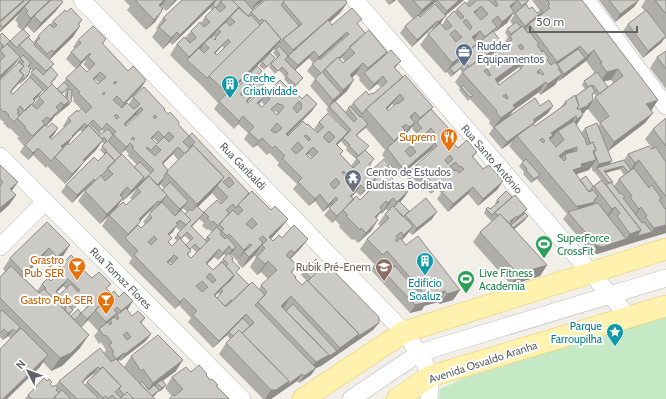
<svg xmlns="http://www.w3.org/2000/svg" width="666" height="399" viewBox="0 0 666 399" font-family="Cabin,sans-serif">
<rect width="100%" height="100%" fill="#f1efe8"/>
<path fill="#c5e8c5" d="M666,316V399H439L440,389L464,378Z"/>
<g fill="none" stroke-linecap="round" stroke-linejoin="round">
<defs>
<path id="minor" d="M82,0L404,332L419,353L431,376L429,399
M355,0L629,317
M586,0L666,106
M0,156L242,399
M0,247L45,202
M351,399L419,353L666,278"/>
<path id="major" d="M303,399L404,332L666,249
M397,399L431,376L666,306"/>
</defs>
<use href="#minor" stroke="#b5b8bc" stroke-width="18"/>
<use href="#major" stroke="#f2c960" stroke-width="22"/>
<use href="#minor" stroke="#fff" stroke-width="17"/>
<use href="#major" stroke="#fff2af" stroke-width="21"/>
</g>
<path fill="#afaea9" fill-rule="evenodd" d="M0,0H61L63,2L55,12L34,33L27,26L24,29L28,38L33,43L38,36L50,25L53,21L67,12L82,20L79,25L73,37L49,60L51,67L56,79L51,83L57,89L64,82L66,78L87,72L89,70L83,64L86,61L85,60L76,69L66,59L71,52L75,49L73,47L78,40L106,39L103,44L115,57L128,71L146,80L141,88L121,108H122L129,104L133,97L164,110L189,136L249,193L271,210L288,219L280,229L271,239L273,241L282,238L308,239L300,249L291,259L297,265L292,273L295,278L302,285L307,281L301,275L304,271L379,323L373,330L321,366L316,368L311,375L299,383L297,381L271,399H263L219,354L226,343L230,339L227,335L213,348L188,322L191,318L179,305L175,309L129,263L132,258L102,226L109,215L126,205L132,200L130,198L137,188L143,182L137,188L123,201L122,200L100,224L78,201L85,191L89,187V186L72,203L61,192L66,185L98,161L103,156L104,154L100,150L104,144L102,142L96,150L84,162L77,171L65,184L48,167V166L46,168L33,155L28,160L20,152L24,146L17,138L19,137L10,128L11,127L9,129L3,123L4,122L0,119V80L18,63L17,62L20,58L19,57L15,64L0,79V35L10,41L8,45L10,41L22,30L17,26L18,24L15,20L21,12L0,32ZM28,66L33,71L29,76L30,77L13,94L11,92L19,83L20,84L28,76L29,72ZM95,79L99,83L98,84L94,80ZM33,80L44,91L39,97L33,105L35,100L38,97L43,90ZM66,91H67L65,93V97L62,94ZM72,96L74,99L73,101L81,109L78,112L68,118L63,126L64,127L52,139L51,138L58,128L48,127L46,126L52,120L56,115V116L69,105L71,102ZM136,115L137,116L126,126L125,125ZM80,130L82,132L69,145L68,144L72,138ZM102,130L104,132L101,134L100,133ZM153,138L158,143L157,144L152,139ZM125,150L129,154L127,155L137,165L134,167L121,154ZM173,154L178,160L168,170L163,164ZM160,184L164,188L162,190L159,186ZM212,193L221,203L204,212V213L197,207ZM183,208L187,212L185,214L181,210ZM150,211L151,212L143,222L145,224L141,228L138,225L141,220ZM199,219L204,223L202,226L207,230L208,229L212,232L204,240L192,227ZM176,227L180,231L174,238L177,241L172,246L169,242V235ZM185,236L190,241L186,245L181,239ZM192,248L196,252L191,258L188,255L191,251L190,250ZM224,254L226,256L213,270L207,264L214,257L218,260ZM231,254L237,261L242,255L237,262L242,268L255,255H254L256,257L250,267L257,275L261,272L268,279L261,285L259,289L249,285L237,273L230,255ZM169,262L172,264L171,265L168,263ZM218,293L220,294L217,298L215,296Z
M124,0H177L166,11L161,6V7L163,9L155,22L146,30L127,10L130,6Z
M182,0H264L252,9L253,10L265,0L347,3L340,13L330,22L332,25H358L385,55L395,68L431,110L450,130L446,135L458,148L477,152L473,157L498,189L478,206L468,194L448,212L437,199L441,193L437,188L431,194L421,183L419,185L412,177L409,180L406,177L411,170L431,152L430,151L399,177L382,155L385,150L366,128L357,135L366,151L374,159L370,165L373,169L388,166L394,172L391,177L403,199L400,202L409,211L432,219L412,235L409,232L405,237L402,240L406,245L460,290L453,300L439,304L438,302L424,306L422,310L410,313L371,270L375,265L360,249L367,239L380,226L378,224L385,214L388,211L386,209L381,214L380,213L376,218L371,231L358,243L354,239L352,240L339,227L340,225L335,220L332,223L324,215L332,206L331,205L323,212L315,201L309,206L293,189L297,184L277,165L279,163L270,153L267,155L257,145L253,148L244,139L248,133L238,124L234,129L214,109L218,103L202,86L182,67L170,55L177,44L185,38L191,31L201,23L205,17L212,10L210,8L172,45L170,42L163,49L152,37L157,30L156,28L163,18ZM214,35L213,36L215,38L214,40L212,38ZM342,39H343L320,60V59ZM222,46L224,48L217,55L215,54ZM274,49L275,50L273,53L277,58L271,64L269,67L275,74L279,70L285,77L284,79L293,89L300,82L295,70L309,58L313,63L307,71L315,79L310,86L328,107L326,110L342,126L319,122L314,129L318,133H317L307,125L288,136L287,135L312,111L280,80L266,94L261,101L264,105L262,107L259,104L260,103H248L247,102L262,87L265,83L254,82L252,86L242,96L241,95L251,85L262,71L249,75L246,78L235,90L234,89ZM342,57V58L345,62L343,63L340,59ZM356,74L360,78L359,80L369,91L377,84L381,87L373,94L369,95L353,103L345,112L335,101L347,91L352,78ZM392,104L394,106L388,111L387,110ZM272,110L275,112L276,111L278,114L277,115ZM412,127L413,128L412,129L416,133L406,142L402,137L407,133ZM341,141L347,148L346,150L356,159L351,166L341,155L337,145ZM308,154L312,158L311,159L307,155ZM367,189L366,190L368,191L360,200L354,199L352,197L356,192L360,196Z
M385,0H396L389,5Z
M397,0H464L445,16L440,23L442,25L446,19L454,12L457,9L466,4L469,0H529L526,5L529,9L537,13L540,11L532,0H582L658,100L651,111L645,123L608,151L609,164L624,160L628,154L652,148L645,139L653,129L666,118V233L597,254L591,252L563,219L567,214L537,179L531,183L523,174L524,172L519,166L523,162L509,146L513,141L502,149L489,134L493,128L489,123L490,121L470,99L468,101L459,90L460,88L455,82L462,72L460,69L451,77L447,72L445,73L420,45L428,34L433,29L432,28L412,47L400,33L405,26L413,19ZM437,1L435,4L420,17L419,16ZM513,14L514,15L510,21L513,25L507,29L505,33L508,37L502,46L503,47L482,62L497,50L502,43L493,32L494,31L495,32L507,23ZM586,61L594,72L593,74L584,81L582,85L585,89L575,96L565,102L560,108L535,126L533,124L535,123L548,113L553,106H540L509,116L513,111L539,92L540,95L555,85L558,80L559,81ZM519,67L520,69L518,71L499,85L498,83ZM541,69L544,74H543L540,70ZM611,80L613,83L608,87L604,81ZM594,93L596,96L593,100L592,96ZM588,109L600,124L598,126L585,128L581,133L576,125L583,115L582,113H584L586,110ZM591,166L593,172L594,171L601,180L593,186L580,180L576,175L577,174L589,170ZM620,169L624,175L619,179L614,186L612,184L613,182L606,173Z
M599,0H639L634,7L615,22Z
M644,0H666V40L665,38L661,43L643,58L623,31L628,24L645,11L641,7L645,1Z
M666,51V89L650,68L657,57Z
M275,58L272,62L264,70L259,66L262,62Z
M0,165L12,191L16,195L9,205L0,213Z
M497,200L525,213V220L514,229L547,265L540,276L511,285L473,242L480,232L492,222L484,213L486,209H490L496,205L495,203Z
M47,222L63,256L50,268L41,259L23,277L39,293L37,291L42,284L51,281L54,278L52,276L57,269L80,267L92,278L107,289L112,294L119,297L133,301L127,310L132,316L145,318L141,324L146,341L120,361L119,360L118,361L124,367L131,356L176,371L163,381L166,385L163,389L159,392L158,391L156,394L153,397L155,399H25L28,395L50,385L53,387L55,386L59,381L104,353L106,350L101,342L99,344L94,336L98,331L88,320L82,327L80,348L62,366L51,371L43,362L39,368L8,336L3,340L0,337V277L5,271L3,269L10,258ZM63,286L66,289L59,295L57,292ZM81,301L87,307L81,313L71,316L70,315L73,310V309ZM93,374L94,375L87,382L85,385L83,382Z
M191,372L206,375L210,380L218,385L217,387L169,399L172,396L165,388L172,377Z"/>
<path fill="#8f8d8a" d="M25,0L0,25V22L1,20Z
M30,0L27,6L24,7L21,12L0,32V31L3,27Z
M50,0H52L34,16L27,26L22,31L31,18Z
M164,0H166L161,6L151,15L159,5Z
M174,0H177L166,11L174,1Z
M215,0H216L210,8L172,45L180,35Z
M259,0H264L249,12L257,2Z
M393,0H396L389,5Z
M433,0H438L415,20L422,10Z
M459,0H464L445,16L441,23L433,29L447,11Z
M517,0L510,10V6Z
M639,0L634,7L615,22L620,14Z
M63,2L55,12L34,33L41,23Z
M347,3L340,13L289,58L288,57L293,50Z
M481,6L473,16L466,22L474,12Z
M239,7L231,18L230,17L225,24L218,29L214,35L205,44L204,43L200,50L187,60L189,57Z
M163,9L157,17L162,11L155,22L146,30Z
M543,11L538,19L529,24L527,27L520,33L525,26Z
M514,12L507,23L495,32L502,22Z
M437,21L432,28L412,47L417,40Z
M80,26L73,37L47,62L54,52Z
M497,27L489,37L482,40L485,37Z
M480,31L473,42L472,37Z
M177,32L170,42L163,49L171,38Z
M347,32L342,39L314,64L319,57Z
M666,36L661,43L643,58L648,51Z
M228,39L222,46L209,60L214,53Z
M281,39L274,49L219,104L227,93Z
M502,43L497,50L465,75L470,68Z
M580,46L573,56L550,72L557,62Z
M347,50L342,57L327,71L325,69Z
M594,50L586,61L559,81L564,74L585,58L588,55Z
M314,51L309,58L292,73L298,65Z
M387,52L380,62L365,73L368,68Z
M90,53L85,60L76,69L81,62Z
M465,53L456,64L450,68L445,73L452,63Z
M20,57L15,64L0,79V76Z
M526,57L519,67L488,90L495,79Z
M401,61L395,68L389,74L394,67Z
M363,63L356,74L342,86L350,75Z
M463,66L460,69L451,77L454,73Z
M618,69L611,80L600,82L607,72Z
M262,71L251,85L235,101L240,94Z
M30,72L28,76L20,84L23,80Z
M100,72L95,79L88,86L93,79Z
M562,74L555,85L540,95L548,84Z
M24,75L19,83L5,99L10,92Z
M383,76L377,84L369,91L374,84Z
M146,80L141,88L119,110L124,103Z
M354,80L347,91L336,101L343,90Z
M546,82L539,92L513,111L508,118L494,127L501,118L513,105Z
M265,83L262,87L241,108L246,101L262,85Z
M43,90L38,97L28,106L33,99Z
M341,93L336,101L328,107L333,100Z
M400,94L392,104L378,119L386,108Z
M265,96L260,103L252,110L257,103Z
M658,100L651,111L646,104Z
M69,101L61,111L56,116L64,105Z
M593,101L588,109L586,110L584,113L572,117L578,110Z
M71,102L69,105L61,111L64,107Z
M317,104L312,111L281,142L286,134Z
M553,106L548,113L535,123L530,129L517,136L513,141L502,149L507,142L533,120Z
M141,107L136,115L118,132L124,124Z
M433,107L426,117L417,122L420,118Z
M59,110L52,120L42,130L50,119Z
M415,112L408,123L406,124L399,134L395,137L410,117Z
M653,113L645,123L607,152L614,142Z
M583,115L576,126L570,129L577,119Z
M243,116L238,124L234,129L239,121Z
M576,116L569,127L558,131L553,137L550,140L546,145L551,133Z
M85,123L80,130L72,138L68,144L56,153L61,146Z
M415,123L407,133L402,138L409,127Z
M368,124L366,127L353,138L356,135Z
M58,128L53,136L44,144L49,137Z
M431,128L426,136L425,134Z
M405,130L398,141L388,149L394,141Z
M158,131L153,138L146,145L151,138Z
M348,132L344,138H343L341,141L331,151L336,144Z
M262,138L257,145L253,148L259,141Z
M103,140L96,150L84,162L77,171L65,184L72,174L83,160Z
M130,143L125,150L120,154L126,147Z
M435,143L430,151L399,177L404,170Z
M178,147L173,154L157,170L162,163Z
M313,147L308,154L301,162L306,154Z
M577,147L569,158L565,154L560,161L559,156L565,151Z
M38,148L33,155L28,160L33,153Z
M596,160L589,170L577,174L574,178L573,170L581,164Z
M639,160L632,171H630L635,163Z
M612,161L607,168H597L593,172L599,164Z
M623,166L620,169L601,174L604,171Z
M418,170L412,177L409,180L414,173Z
M540,175L537,178L531,183L534,179Z
M426,176L421,183L419,185L424,178Z
M144,177L147,178L137,188L123,201L131,191Z
M165,177L160,185L152,193L157,185Z
M224,177L218,187L217,186L212,193L190,215L197,204Z
M94,179L89,186L72,203L77,195Z
M443,181L437,188L431,194L436,187Z
M503,181L498,189L478,206L483,199Z
M18,182L11,192L10,189Z
M372,182L367,189L360,196L365,189Z
M361,185L356,192L345,203L350,196Z
M127,187L120,198V195Z
M473,187L468,194L448,212L453,204Z
M410,189L403,199L389,213L397,202Z
M320,194L315,201L309,206L315,199Z
M16,195L9,205L0,213V208Z
M167,195L160,205L152,213L160,202Z
M598,196L588,212L572,217L579,206Z
M336,197L331,205L323,212L328,205Z
M123,198L116,209L100,224L107,214Z
M393,198L386,209L381,214L388,203Z
M158,201L150,211L132,229L139,219Z
M188,201L183,208L175,216L180,209Z
M615,207L606,220L602,223L612,209Z
M641,207L634,218L631,219L639,209Z
M527,209L522,216L513,224L518,217Z
M382,210L375,220V217Z
M437,212L432,219L412,235L417,228Z
M340,213L335,220L332,223L337,216Z
M202,216L188,230L191,226Z
M517,216L511,223L506,231L510,221Z
M528,216L525,220L505,237L507,233Z
M288,219L280,229L262,248L269,237Z
M180,220L173,232L163,241L176,223Z
M378,220L371,231L358,243L366,233Z
M666,225V233L632,243L637,236L652,232L654,228Z
M413,226L405,237L396,245L404,235Z
M641,230L632,243L597,254L591,252L596,245L626,239L630,234Z
M308,239L300,249L286,263L294,253Z
M263,243L255,255L242,268L249,257Z
M250,244L242,255L237,261L244,250Z
M70,245L63,256L50,268L57,257Z
M229,246L224,254L218,260L223,253Z
M236,247L231,254L227,257L232,250Z
M49,248L41,259L16,283L24,273Z
M219,249L214,257L201,270L206,263Z
M174,255L169,262L162,269L167,262Z
M268,261L261,272L257,275L265,264Z
M547,265L540,276L511,285L518,274Z
M234,275L229,282L221,289L218,293L209,302L214,295Z
M68,279L63,286L50,298L56,291Z
M460,290L453,300L439,304L447,294Z
M445,291L438,302L424,306L422,310L410,313L415,305L422,304L427,297Z
M86,294L81,301L73,310L78,302Z
M291,296L284,307L274,316L281,306Z
M184,298L179,305L175,309L180,302Z
M133,301L126,312L117,316L121,311Z
M93,313L88,320L82,327L87,319Z
M117,313L111,322L110,320L105,327L100,331L106,322Z
M246,314L241,322L229,332L227,335L213,348L219,341Z
M379,323L373,330L321,366L316,368L311,375L299,383L304,376L308,372L316,362L337,351L340,348L359,334Z
M13,329L8,336L3,340L8,333Z
M151,334L146,341L120,361L125,354Z
M89,335L80,348L62,366L51,371L60,358Z
M124,353L119,360L111,366L116,359Z
M48,355L39,368L7,399H3Z
M183,360L176,371L158,384L157,383L155,387L146,393L153,383Z
M98,367L93,374L83,382L77,389L88,375Z
M302,374L297,381L271,399H265L271,390L289,381Z
M166,385L163,389L159,392L162,388Z
M159,390L156,394L150,399L148,398Z"/>
<path fill="#cccac5" stroke="#8f8d8a" fill-rule="evenodd" d="M0,0H24L1,20L0,19Z
M24,0H30L3,27L0,25V22L23,2Z
M31,0H50L31,18L26,13L28,11L24,7Z
M51,0H61L63,2L41,23L34,16Z
M135,0H164L159,5L163,9L161,10L162,11L154,20Z
M182,0H215L180,35L177,32L171,38L159,27L166,20L163,18Z
M216,0H222L216,8L213,5Z
M222,0H232L239,7L189,57L177,44L184,37L190,43L196,38V37L191,31L200,22L204,27L210,22L205,17L215,7L220,12L226,7L221,2Z
M232,0H244L253,10L248,16Z
M265,0H285L281,5L299,26L283,39L280,43L279,42L281,39L265,20L264,21L262,19L260,21L251,12Z
M285,0H345L347,3L293,50L283,39L302,24L283,2Z
M413,0H433L422,10Z
M437,0H459L447,11Z
M476,0H489L496,7L498,5L495,0H529L522,6L517,0L510,6L514,12L502,22L498,16L492,21L497,27L485,37L480,31L472,37L477,43L471,48L466,43L460,47L465,53L452,63L428,34L440,23L446,30L452,26L446,19L454,11L461,19L464,17L457,9L465,2L469,7L476,1ZM481,6L488,14L481,20L474,12ZM466,19L472,27L470,30L463,22ZM455,30L462,37L456,42L450,34Z
M547,0H582L658,100L646,104L653,113L614,142L600,123L609,116L595,97L623,76L618,69L607,72L600,63H602L594,50L588,55L580,46L557,62L529,24L550,8L548,6L550,4Z
M609,0H639L620,14Z
M655,0H666V14Z
M435,4L446,16L438,22L437,21L417,40L405,26L418,15L420,17Z
M526,4L529,9L532,7L537,13L541,10L543,11L525,26L515,13Z
M71,8L82,20L78,24L80,26L54,52L52,50L47,54L36,42L40,38L38,36L50,24L53,28L57,25L53,21L65,10L67,12Z
M239,8L249,17L251,15L260,25L207,78L187,60L199,48L204,53L209,48L204,43L211,37L215,40L216,39L215,38L221,32L218,29L226,22L230,26L235,22L230,17ZM228,39L230,42L217,55L214,53Z
M352,8L362,19L357,23L365,33L339,58L338,57L325,69L322,72L341,93L333,100L315,79L321,73L312,64L319,58L320,60L349,34L347,32L319,57L314,51L298,65L288,56L328,20L332,25Z
M646,10L666,36L648,51L628,24Z
M265,20L281,39L227,93L209,76Z
M516,22L521,27L511,34L507,29Z
M93,26L106,39L102,43L128,71L133,66L146,80L124,103L117,96L113,100L122,108L127,103L134,109L140,104L133,97L144,87L165,109L164,110L168,114L170,112L179,122L178,124L189,136L192,133L249,193L238,205L236,208L233,204L226,210L229,213L218,226L213,221L212,223L207,218L209,217L204,212L217,200L221,204L228,197L217,186L224,177L193,145L185,154L178,147L162,163L168,170L164,176L165,177L157,185L149,176V177L148,176L154,170L132,148L134,147L130,143L126,147L113,134L116,132L107,123L102,129L93,120L87,126L85,123L72,136L73,137L61,146L63,148L51,161L38,148L33,153L25,145L45,125L48,127L52,123L58,128L49,137L52,139L71,121L68,118L77,110L78,112L82,108L86,113L92,107L78,93L80,92L66,78L80,65L87,72L95,64L88,57L91,54L90,53L81,62L71,52L81,43L78,40ZM100,72L106,77L98,84L93,79ZM116,81L117,82L115,84L113,83ZM104,92L105,93L104,95L102,94ZM141,107L143,110L126,126L124,124ZM116,114L119,117L117,119L114,116ZM155,115L157,117L155,119L153,117ZM158,131L164,137L169,132L174,137L169,142L164,137L157,144L151,138ZM189,136L195,142L189,148L183,142ZM133,137L135,139L133,140L131,139ZM156,145L161,150L155,156L146,148L147,147L151,150ZM229,177L234,183L229,188L223,182Z
M522,26L528,33L530,32L539,44L537,45L542,52L543,50L549,58L547,60L551,65L555,62L560,68L558,69L562,74L548,84L546,82L513,105L515,108L501,118L496,112L497,111L462,72L480,59L482,62L512,40L510,36ZM521,44L524,48L521,50L518,46ZM526,57L529,61L521,67L522,68L499,85L495,79ZM487,69L491,75L489,76L484,71ZM540,69L544,74L542,75L540,72L538,74L537,72ZM506,94L508,98L507,99L503,96Z
M23,29L30,36L28,37L19,45L17,48L10,41Z
M369,30L387,52L368,68L363,63L350,75L354,80L343,90L325,69L338,57L343,63L355,53L349,47Z
M493,31L502,43L480,60V59L469,67L461,57L475,46L477,48L484,42L482,40Z
M2,33L10,41L3,48L2,47L3,45L0,43V35Z
M28,37L35,44L34,45L54,64L46,71L19,45Z
M7,44L20,57L0,76V61L5,56L0,50Z
M279,46L288,56L285,60L303,78L296,85L286,76L288,73L282,67L278,71L271,64L280,55L276,49Z
M578,49L585,58L564,74L557,64Z
M391,50L401,61L394,67L403,77L366,109L362,114L353,103L366,91L369,95L372,93L373,94L387,82L383,76L374,84L364,73Z
M666,51V69L657,57Z
M270,53L275,58L267,67L262,62Z
M23,55L31,63L28,66L31,69L29,71L30,72L23,80L22,79L24,75L20,71L24,66L21,64L24,62L20,58Z
M459,61L463,66L454,73L450,68Z
M19,62L24,66L19,71L24,75L10,92L13,94L30,77L43,90L33,99L35,101L25,111L20,106L17,110L19,112L17,113L19,116L14,122L8,116L9,115L5,111L4,112L0,108V80Z
M257,66L262,71L255,78L251,74L250,75H249Z
M51,67L58,75L51,82L52,84L48,88L31,72L36,68L43,75Z
M597,72L608,87L600,94L593,85L592,86L591,85L588,87L584,81Z
M251,74L256,78L240,94L242,96L258,80L262,85L246,101L248,103L260,91L265,96L257,103L262,107L270,99L266,94L280,80L290,90L292,89L302,99L307,94L317,104L286,134L288,136L303,121L307,125L308,124L317,133L324,127L319,122L328,113L348,132L336,144L343,151L340,154L353,168L360,162L356,158L365,150L374,159L369,164L373,169L384,159L389,165L388,166H387L365,189L361,185L350,196L354,199L337,216L329,208L338,199L336,197L328,205L320,194L315,199L298,182L302,178L282,158L285,156L275,146L272,148L262,138L259,141L249,132L254,127L243,116L239,121L219,101L233,88L235,90ZM299,101L302,104L301,106L302,108L297,113L293,108ZM278,103L280,105L281,104L284,107L277,115L271,109ZM277,123L282,128L276,133L275,132L274,133L271,130ZM329,131L335,137L329,143L323,137ZM306,135L311,139L309,141L304,136ZM298,142L303,148L296,154L291,149ZM313,147L318,152L311,159L306,154ZM343,171L348,175L346,177L342,172ZM336,178L340,183L334,189L330,184Z
M405,75L433,107L420,118L415,112L410,117L415,123L409,127L406,124L402,127L405,130L394,141L366,109ZM400,94L404,99L398,104L397,103L388,111L386,108Z
M259,78L265,83L260,88L262,85L258,80L255,83L254,82Z
M64,82L69,87L62,93L57,89Z
M52,84L69,101L64,105L61,102L56,107L59,110L50,119L47,117L42,121L45,124L32,136L25,128L26,127L17,118L31,104L37,109L44,102L39,97Z
M463,85L473,96L470,97L461,87Z
M591,85L595,92L592,94L593,100L591,102L588,104L589,105L580,109V108L578,110L577,109L579,106L576,96Z
M68,89L72,90L71,102L64,107L69,101L67,99Z
M575,95L579,106L577,108L578,110L580,108L583,115L577,119L576,116L551,133L553,135L549,138L556,147L564,140L558,131L574,121L585,139L587,145L593,142L596,150L593,151L596,160L581,164L582,167L573,170L589,192L593,190L598,196L594,200L595,202L579,206L578,205L577,207L517,136L533,124L535,126L566,104L565,102ZM542,138L545,141L543,143L540,140ZM577,147V151L565,154L566,159L564,161L559,156L565,151Z
M535,98L540,106L549,100L553,106L533,120L535,122L507,142L494,127Z
M335,101L354,122L357,119L348,108L350,106L360,117L361,116L368,124L356,135L369,146L359,156L349,146L350,145L343,138L351,130L329,106Z
M431,109L450,130L445,134L458,148L467,140L477,152L472,156L483,169L489,165L503,181L483,199L473,187L453,204L442,192L448,187L443,181L436,187L426,176L424,178L418,170L414,173L411,170L437,146L435,143L404,170L387,148L401,136L406,142L422,128L417,122ZM431,128L436,135L430,140L425,134ZM411,146L416,152L410,157L405,151ZM450,155L453,159L448,164L445,160ZM456,162L459,167L461,166L464,169L459,173L456,170L454,171L450,166Z
M666,118V146L653,129Z
M90,123L101,134L108,129L113,135L108,141L121,155L115,161L107,152L104,154L107,151L102,146L107,141L104,137L102,139L89,125L85,128Z
M597,123L612,161L599,164L594,153L596,150L593,142L590,143L585,128Z
M89,125L103,140L83,160L85,161L72,174L55,157L68,143L69,145Z
M193,145L224,177L197,204L166,172Z
M649,146L651,149L656,147L666,162V197L639,160L635,163L628,154Z
M107,152L115,161L101,176V175L95,181L94,179L77,195L66,185L94,157L98,161Z
M122,154L144,177L131,191L127,187L120,195L123,198L107,214L85,191L101,175L105,181L113,174L107,168Z
M526,159L540,175L534,179L526,170L527,169L522,163Z
M624,160L631,170L628,172L623,166L604,171L613,182L612,183L611,182L609,183L597,168Z
M140,162L151,173L139,184L144,177L134,167Z
M0,165L18,182L10,189L16,195L0,208V186L3,182L0,179Z
M387,166L394,172L390,176L399,185L403,182L410,189L397,202L393,198L388,203L386,201L380,207L382,210L375,217L378,220L366,233L361,228L360,230L346,216L348,215L343,210L356,196L360,200L377,183L374,179Z
M634,168L649,188L652,185L661,198L659,200L665,209L666,208V225L654,228L645,217L647,216L641,207L639,209L630,197L632,196L619,179Z
M149,176L167,195L160,202L158,201L139,219L141,221L128,234L109,215L123,202L126,205L141,192L137,188Z
M586,176L593,186L589,192L580,180Z
M602,180L641,230L630,234L617,216L620,213L615,207L612,209L594,186Z
M170,182L188,201L180,209L167,196V195L162,190Z
M611,182L620,194L621,193L625,197L623,198L642,223L644,222L652,232L637,236L641,230L606,185Z
M252,191L271,210L275,206L288,219L269,237L273,241L279,235L282,238L294,225L308,239L294,253L291,250L286,255L297,265L291,272L296,277L295,278L302,285L307,280L359,334L340,348L291,296L281,306L329,355L316,362L258,302L267,292L261,285L277,270L268,261L265,264L257,257L265,248L262,245L267,240L263,236L259,239L263,243L249,257L244,252L252,245L250,244L244,250L229,234L227,236L222,231L224,229L219,224L233,210L238,215L243,210L238,205ZM252,218L257,224L252,229L246,224Z
M506,191L512,197L495,212L492,215L486,209L488,207L490,209L499,202L497,200Z
M515,195L527,209L518,217L517,216L510,221L511,223L510,224L500,214L498,216L495,212Z
M426,198L437,212L417,228L405,215Z
M399,201L409,211L403,217L394,207Z
M162,202L175,216L181,210L191,220L186,225L180,220L176,223L178,224L168,234L172,238L168,242L172,246L180,238L191,251L187,254L191,258L210,239L207,237L217,227L221,232L220,234L225,239L227,237L236,247L232,250L229,246L223,253L219,249L206,263L213,270L222,262L234,275L214,295L226,307L252,282L265,295L255,305L316,368L304,376L302,374L287,385L289,381L242,333L254,323L246,314L219,341L193,315L197,311L184,298L180,302L134,255L138,251L125,238L138,225L141,228L152,218L149,214ZM154,236L157,239L151,245L148,242ZM174,255L178,258L171,265L167,262ZM210,273L216,280L213,283L206,277ZM202,281L208,287L202,292L196,286Z
M598,203L626,239L602,247L596,245L568,212Z
M197,206L204,213L191,226L207,242L200,249L195,244L190,249L186,245L193,238L187,232L181,238L177,234L191,220L185,214L190,209L192,211Z
M393,206L413,226L404,235L401,232L396,236L398,237L395,240L397,242L400,238L406,245L418,236L460,290L447,294L445,291L427,297L387,251L383,255L367,239L389,218L385,214Z
M525,213L528,216L513,228L511,225Z
M500,214L547,265L518,274L480,232Z
M47,222L70,245L57,257L49,248L24,273L10,258Z
M229,253L233,258L232,259L233,262L240,268L236,272L249,285L232,301L231,300L225,306L217,298L223,291L221,289L232,279L234,275L226,266L228,264L223,259Z
M71,255L78,262L80,267L92,278L99,272L111,284L106,288L112,294L87,319L81,313L94,301L88,295L86,294L78,302L73,297L64,306L66,308L64,309L45,290L46,288L42,284L48,278L51,281L60,272L57,269ZM68,279L80,290L78,292L71,284L59,295L56,291Z
M382,258L392,269L386,274L383,277L373,267Z
M316,259L323,266L311,278L304,271Z
M326,263L379,317V323L357,337L359,334L308,281Z
M11,266L39,293L44,289L89,335L71,353L60,358L0,298V277Z
M395,266L427,302L415,305L386,274Z
M114,291L119,297L124,292L133,301L121,311L117,307L114,310L117,313L106,322L95,310Z
M67,304L73,310L69,314L65,310L66,308L65,306Z
M293,304L337,351L326,358L329,355L286,311Z
M126,308L132,316L138,311L145,318L140,322L151,334L125,354L124,353L116,359L112,353L114,352L109,345L112,343L106,335L104,336L99,329L108,322L110,325L112,323L110,320L115,317L117,320L119,318L117,315ZM127,332L131,337L127,340L123,335Z
M78,309L81,313L75,320L71,316Z
M2,310L20,327L16,332L13,329L8,333L4,329L0,333V312Z
M243,318L250,326L242,333L239,330L233,336L229,332Z
M21,328L48,355L3,399H0V349Z
M239,330L289,381L276,390H271L226,343Z
M158,335L183,360L153,383L143,369L141,371L131,356Z
M100,348L111,362L116,359L155,399H134L127,392L124,395L119,389L121,386L103,367L100,369L98,367L88,375L82,382L99,399H77L59,381Z
M199,365L207,374L206,375L210,380L212,379L218,385L216,386L229,399H169L173,395L175,396L183,389L172,377L186,367L191,372Z
M103,367L121,386L115,392L121,398L127,392L134,399H116L112,395L108,399L105,396L103,398L87,382Z
M44,378L47,381L49,379L52,382L50,384L53,387L55,385L58,388L56,390L59,393L52,399H32L28,395Z
M162,380L166,385L162,388L157,383Z
M142,381L149,390L154,385L159,390L152,396L140,384Z
M62,390L71,399H56L55,397Z
M105,396L109,399H102Z"/>
<defs>
<symbol id="office-pin" viewBox="-11 -11 22 30"><path d="M0 17L-7.5 6A9.5 9.5 0 1 1 7.5 6Z" fill="#5c6f8a" stroke="#fff"/><path d="M-6-3h4V-5.5h4V-3h4V5H-6ZM-1-4.5V-3h2v-1.5ZM-6 0V1H6V0Z" fill="#fff"/></symbol>
<symbol id="building-pin" viewBox="-11 -11 22 30"><path d="M0 17L-7.5 6A9.5 9.5 0 1 1 7.5 6Z" fill="#0f9aa8" stroke="#fff"/><path d="M-4-6H4V6H1V3H-1V6H-4ZM-2.5-4.3h1.7v1.8h-1.7ZM.8-4.3h1.7v1.8H.8ZM-2.5-1h1.7V.8h-1.7ZM.8-1h1.7V.8H.8Z" fill="#fff"/></symbol>
<symbol id="restaurant-pin" viewBox="-11 -11 22 30"><path d="M0 17L-7.5 6A9.5 9.5 0 1 1 7.5 6Z" fill="#e8710a" stroke="#fff"/><path d="M-5-6h1v4h1v-4h1v4h1v-4h1v5L-1.5 .5V6h-2V.5L-5-1ZM5-6V6H3V1.5H1.5Q1.5-4 5-6Z" fill="#fff"/></symbol>
<symbol id="temple-pin" viewBox="-11 -11 22 30"><path d="M0 17L-7.5 6A9.5 9.5 0 1 1 7.5 6Z" fill="#6b7280" stroke="#fff"/><path d="M0-6L5-2H3V0L6.5 2.5H4V6H1.5V3h-3V6H-4V2.5H-6.5L-3 0V-2H-5Z" fill="#fff"/></symbol>
<symbol id="stadium-pin" viewBox="-11 -11 22 30"><path d="M0 17L-7.5 6A9.5 9.5 0 1 1 7.5 6Z" fill="#2e9e5b" stroke="#fff"/><path d="M0-5a6.5 5 0 1 0 0 10a6.5 5 0 1 0 0-10ZM-3.5-1.8h7v3.6h-7Z" fill="#fff"/></symbol>
<symbol id="bar-pin" viewBox="-11 -11 22 30"><path d="M0 17L-7.5 6A9.5 9.5 0 1 1 7.5 6Z" fill="#e8710a" stroke="#fff"/><path d="M-6-5H6L.8 .8V4.5H3.5V6h-7V4.5H-.8V.8Z" fill="#fff"/></symbol>
<symbol id="school-pin" viewBox="-11 -11 22 30"><path d="M0 17L-7.5 6A9.5 9.5 0 1 1 7.5 6Z" fill="#8d6e63" stroke="#fff"/><path d="M0-5L7-2L0 1L-7-2ZM-4 1L0 2.5L4 1V4Q0 6-4 4Z" fill="#fff"/></symbol>
<symbol id="sight-pin" viewBox="-11 -11 22 30"><path d="M0 17L-7.5 6A9.5 9.5 0 1 1 7.5 6Z" fill="#0f9aa8" stroke="#fff"/><path d="M0-6L1.8-2.2L6-1.7L2.9 1.2L3.7 5.4L0 3.3L-3.7 5.4L-2.9 1.2L-6-1.7L-1.8-2.2Z" fill="#fff"/></symbol>
</defs>
<g fill-rule="evenodd">
<use href="#office-pin" x="454" y="42" width="20" height="27"/>
<use href="#building-pin" x="220" y="74" width="20" height="27"/>
<use href="#restaurant-pin" x="439" y="127" width="20" height="27"/>
<use href="#temple-pin" x="343" y="168" width="20" height="27"/>
<use href="#stadium-pin" x="534" y="234" width="20" height="27"/>
<use href="#building-pin" x="415" y="251" width="20" height="27"/>
<use href="#bar-pin" x="67" y="256" width="20" height="27"/>
<use href="#school-pin" x="374" y="257" width="20" height="27"/>
<use href="#stadium-pin" x="456" y="269" width="20" height="27"/>
<use href="#bar-pin" x="96" y="290" width="20" height="27"/>
<use href="#sight-pin" x="605" y="322" width="20" height="27"/>
</g>
<g text-anchor="middle" dominant-baseline="central" stroke-width="4" stroke-linejoin="round" paint-order="stroke">
<g font-size="11" fill="#4e5e75" stroke="#fff" text-anchor="start">
<text x="477" y="46">Rudder<tspan x="477" dy="13">Equipamentos</tspan></text>
</g>
<g font-size="11" fill="#0d838f" stroke="#fff" text-anchor="start">
<text x="243" y="78">Creche<tspan x="243" dy="13">Criatividade</tspan></text>
<text x="425" y="283" text-anchor="middle">Edifício<tspan x="425" dy="13">Soaluz</tspan></text>
<text x="602" y="326" text-anchor="end">Parque<tspan x="602" dy="13">Farroupilha</tspan></text>
</g>
<g font-size="11" fill="#c56008" stroke="#fff" text-anchor="end">
<text x="436" y="137">Suprem</text>
<text x="64" y="260">Grastro<tspan x="64" dy="13">Pub SER</tspan></text>
<text x="93" y="300">Gastro Pub SER</text>
</g>
<g font-size="11" fill="#5f6368" stroke="#fff">
<text transform="translate(492 159) rotate(49)">Rua Santo Antônio</text>
<text transform="translate(243 166) rotate(46)">Rua Garibaldi</text>
<text transform="translate(121 278) rotate(45)">Rua Tomaz Flores</text>
<text transform="translate(483 362) rotate(-18)">Avenida Osvaldo Aranha</text>
</g>
<g font-size="11" fill="#5b616d" stroke="#fff" text-anchor="start">
<text x="366" y="172">Centro de Estudos<tspan x="366" dy="13">Budistas Bodisatva</tspan></text>
</g>
<g font-size="11" fill="#27864d" stroke="#fff" text-anchor="start">
<text x="557" y="238">SuperForce<tspan x="557" dy="13">CrossFit</tspan></text>
<text x="479" y="273">Live Fitness<tspan x="479" dy="13">Academia</tspan></text>
</g>
<g font-size="11" fill="#785e54" stroke="#fff" text-anchor="end">
<text x="371" y="267">Rubik Pré-Enem</text>
</g>
</g>
<g transform="translate(28 371) rotate(312)" stroke="#ffffff" stroke-width="3" paint-order="stroke">
<path d="M0-3L7 15L0 10L-7 15Z" fill="#5f6368"/>
<text y="-6" font-size="11" font-weight="bold" text-anchor="middle" fill="#5f6368">N</text>
</g>
<path d="M530 26v6h107v-6" fill="none" stroke="#5f6368" stroke-width="2"/>
<text x="536" y="26" font-size="12" fill="#5f6368" stroke="#ffffff" stroke-width="3" paint-order="stroke">50 m</text>
</svg>
